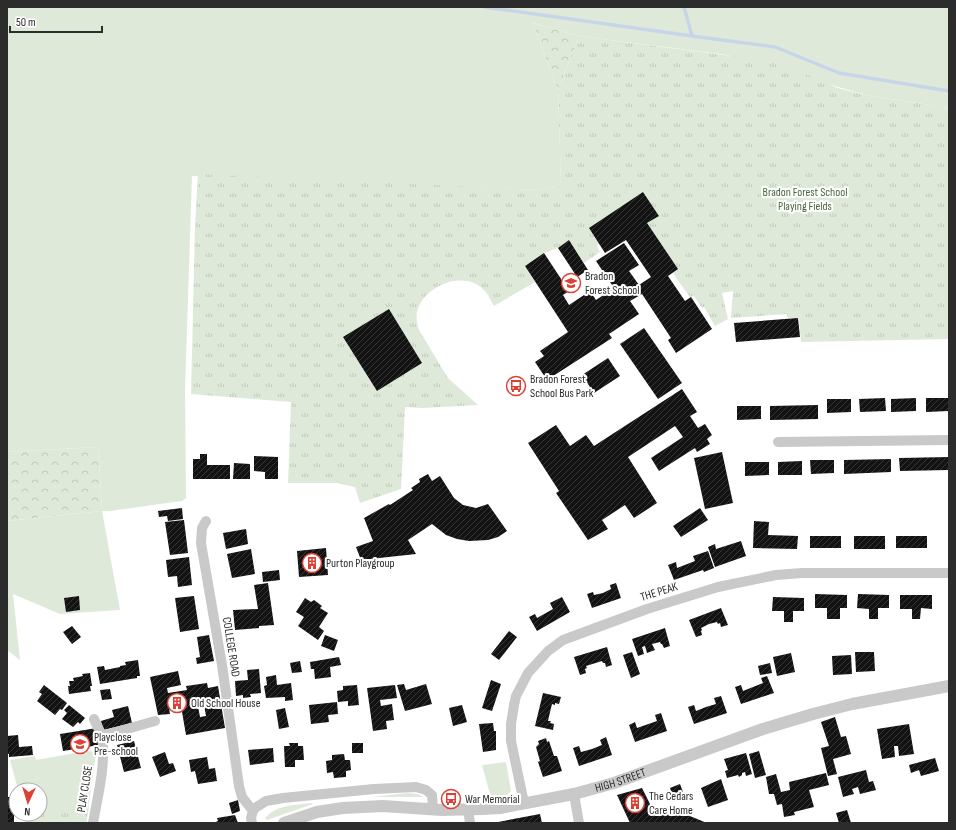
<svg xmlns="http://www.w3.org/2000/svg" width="956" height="830" viewBox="0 0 956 830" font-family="'Sofia Sans Condensed',sans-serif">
<defs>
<pattern id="forest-crowns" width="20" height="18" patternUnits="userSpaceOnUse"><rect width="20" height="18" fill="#dfe9d9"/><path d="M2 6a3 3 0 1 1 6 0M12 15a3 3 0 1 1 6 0" fill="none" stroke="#c0c8ba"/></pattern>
<pattern id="park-tufts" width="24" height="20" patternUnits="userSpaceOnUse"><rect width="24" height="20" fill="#dfe9d9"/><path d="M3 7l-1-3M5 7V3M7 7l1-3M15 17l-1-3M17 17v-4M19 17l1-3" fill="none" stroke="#c0c8ba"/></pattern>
<pattern id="building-hatch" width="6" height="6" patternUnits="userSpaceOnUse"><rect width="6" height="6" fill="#131313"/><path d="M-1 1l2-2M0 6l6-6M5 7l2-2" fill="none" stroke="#363636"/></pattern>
</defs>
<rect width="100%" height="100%" fill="#fff"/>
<path fill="#dfe9d9" d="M7,7H949V108L866,95L727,55L579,36L533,23L558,90L561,186L540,190L192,176L185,390L186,498L182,501L110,511H102L120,610L60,614L13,594L20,660L7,650V521L102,511L98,447L7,452Z
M91,751L96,754L86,823H26L24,814H40V790H18L10,760L35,756L36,760L81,752Z
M506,762L511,791L504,798H491L482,765Z
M407,793L418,794L423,797H372Z
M312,803L313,804L267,820L265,819C273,805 297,805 312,803Z"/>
<path fill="url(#forest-crowns)" d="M533,23L579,36L558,90Z
M98,447L102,511L7,521V452Z"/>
<path fill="url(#park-tufts)" d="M579,36L769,61L805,74L838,88L866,95L949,108V339L801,342L799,318H788L787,314L731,318L733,291L722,293L728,319L715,326L704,307L702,308L694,296L690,297L676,278L647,223L659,216L643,192L589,228L599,244L597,246L600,252L584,263L569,240L558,248L544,253L525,266L535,282L494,306C491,301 488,294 484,290C464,269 423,286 417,312C416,319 417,324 419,330L448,378L478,405L423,408L405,407L401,489L360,503L355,487L337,483H288L291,402L191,394L195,226L198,174L540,190L561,186L558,90Z
M85,806L89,807L86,823H26L25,817Z"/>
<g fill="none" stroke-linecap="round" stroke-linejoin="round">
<path stroke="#c6d6e8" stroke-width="3.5" d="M484,7L692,36L684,7
M692,36L775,47L839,73L949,91"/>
</g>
<path fill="url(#building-hatch)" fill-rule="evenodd" d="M643,192L659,216L647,223L678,269L668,276L685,301L691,297L712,329L676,353L668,340L671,338L642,294L630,301L639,314L609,334L612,338L547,380L535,362L544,356L540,351L568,332L525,266L544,253L569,291L563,295L569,305L590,291L596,300L614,288L596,261L624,243L639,265L629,271L639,285L651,277L626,240L605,253L589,228Z
M569,240L588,270L577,277L558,248Z
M389,309L422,363L377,391L343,337Z
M798,318L800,337L736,342L734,323Z
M644,328L682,383L658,399L620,344Z
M608,358L620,376L594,393L582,375Z
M682,389L697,412L690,416L698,428L705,424L712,435L707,439L710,444L697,452L695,448L659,471L651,458L683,437L675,426L628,457L657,503L634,518L625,505L602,520L608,529L588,540L556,493L559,491L528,443L556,425L570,446L586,435L594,446Z
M885,398L886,411L860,412L859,399Z
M916,398V411L891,412V399Z
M926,398H949V411L926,412Z
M827,399H851V412L827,413Z
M818,405V419L770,420V406Z
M737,406H761V419L737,420Z
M722,452L733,503L705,509L694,458Z
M200,454H207V465H230V479H193V459H200Z
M254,456L278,457V479H265V472L254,471Z
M949,457V470L900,471L899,458Z
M891,459V472L844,474V460Z
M810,460H834V473L811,474Z
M802,461V475H778V462Z
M745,462H769V475L745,476Z
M234,463L250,464V479H233Z
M428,474L432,481L440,476L454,498L463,505L476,508L488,504L507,531L498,537L488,540L469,541L457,539L446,535L432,524L408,540L416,554L361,560L356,547L373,541L364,518L389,504L390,505L413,490L411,488L420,482L419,479Z
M182,508L183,519L168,521L167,516L159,517L158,511Z
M700,508L708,520L681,537L673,526Z
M184,520L188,553L170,555L165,522Z
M754,521L769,522L768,535L798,536L797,549L753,548Z
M246,529L248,544L226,549L223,533Z
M810,536H841V548H810Z
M854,536H885V549H854Z
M896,536H927V548H896Z
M741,541L746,556L715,567L708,547L715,544L716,549Z
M326,548L328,575L299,577L297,551Z
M251,549L255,574L232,578L227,554Z
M708,551L714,568L704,572L703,570L674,580L668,565L676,562L677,568L695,561L693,556Z
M189,557L192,585L178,587L177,576L168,577L166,560Z
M279,570L280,580L263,582L262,572Z
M268,583L274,625L259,626V628L235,630L233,610L258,609L254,585Z
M616,583L621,598L592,608L587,594L593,592L594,595L603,593L611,589L610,585Z
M815,594L847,595V608H840V619H827V608H815Z
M858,594L889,595V608H878V619H869V609L857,608Z
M900,595H932V609L921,608L920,619H912V609H900Z
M79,596L80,610L66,612L64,598Z
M194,596L199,629L180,632L175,598Z
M562,597L570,612L537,631L529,617L535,614L537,618L553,609L550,603Z
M773,597L804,598V611H793V622H784V611H772Z
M305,598L311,602L314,600L322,606L320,608L328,613L319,627L324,631L318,640L298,626L304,617L296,612Z
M721,608L728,625L721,627L720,623L718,624L717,622L709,624L701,628L702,630L701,631L702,635L696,637L689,620Z
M72,626L81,637L72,644L63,632Z
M665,628L670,646L664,648L662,644H661L660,642L652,644L655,650L647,653L645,646L642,647L644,654L638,656L632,639Z
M509,631L517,637L499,660L491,654Z
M209,635L214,661L197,664L196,658L200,657L197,637Z
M325,635L338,640L334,651L321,646Z
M607,647L612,665L606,667L605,663H603L602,661L586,666L587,668L585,669L586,673L580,675L574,657Z
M632,652L640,674L631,678L623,655Z
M855,652H874L875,671L856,672Z
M791,653L795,672L777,676L773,657Z
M851,655L852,674L833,675L832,656Z
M339,657L341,665L330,667L331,677L315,679L314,669H311L310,662Z
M138,660L140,676H137V678L100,684L97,667L104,666L105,670L120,667V666L126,665L125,662Z
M300,661L302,672L292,673L290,663Z
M770,663L772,673L760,675L758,666Z
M259,669L261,693L250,694L251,697L243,698V695L236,696L235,681L248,680L247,670Z
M178,671L181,685L167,688L168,693L187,690L186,686L207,683L208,688L218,686L225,728L186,735L181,706L169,708L170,714L158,715L150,677ZM203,699L206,716L200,717L197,701Z
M90,673L92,686H90L91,691L69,694L68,686H70L69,681H74L73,678L83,676L82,674Z
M276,675L277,685L291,683L293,700L285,701V697L266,698L264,686L267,685L266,677Z
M767,676L774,693L741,704L735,687L741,685L743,691L763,683L761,678Z
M491,680L501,684L492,711L482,708Z
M404,684L406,690L426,684L432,704L405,711L397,685Z
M44,685L67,703L62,710L60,709L55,715L37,701L42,694L39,692Z
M357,685L359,705L348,706V701L338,702L337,691L343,690V686Z
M395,685L397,698L380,700L381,706L392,704L394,720L386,721L387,729L373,731L367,688Z
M110,689L112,699L102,700L100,690Z
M543,693L561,697L559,704L555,703V705L552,704L550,712L548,721H551L550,723L554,724L553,730L535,726Z
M721,696L727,713L694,724L688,707L694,705L696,711L706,707L716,704L714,698Z
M337,702L338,714L328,715L329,722L311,724L309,705Z
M69,705L85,718L80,724L78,722L73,727L62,719L67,713L64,710Z
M462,705L467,722L453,726L449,708Z
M128,706L132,723L103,730L101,721L114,717L112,710Z
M285,708L289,727L279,729L276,710Z
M661,713L667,731L635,742L629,725L635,722L637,728L657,721L655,715Z
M835,717L841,737L846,736L851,754L833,759L837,774L828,776L821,748L829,746L821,722Z
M493,723L494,731H496V750L483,752L479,724Z
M909,724L914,754L899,756L898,746H894L895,757L882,759L877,729Z
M97,728L99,745L63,751L60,734Z
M18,735L19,747L32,746L33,755L9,757V754H7V736Z
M606,737L612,755L579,766L573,748L579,746L581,752L592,749L602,745L600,740Z
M546,738L547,742L549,741L554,756H557L562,771L543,777L538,762L540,761L536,747L539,744L538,741Z
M134,741L141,768L124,772L117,745Z
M289,743H298V746H303L304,760H295V767H285L284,746H290Z
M352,743H363V753H352Z
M273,748L274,762L250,765L248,750Z
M759,751L766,775L755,778L749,754Z
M165,752L169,764L173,763L176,771L160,777L152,757Z
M746,753L752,774L746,776L745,772L742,773V775L739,777L738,775L727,778L725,771L728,770L724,759Z
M344,754L345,760H350L351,770L346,771V777L334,778L333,772L327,773L326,761L332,760V755Z
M207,757L209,769L215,768L217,781L198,784L195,771L191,772L189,760Z
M935,758L939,771L921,776L919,770L911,773L909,765Z
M866,770L869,782L873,781L876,790L860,794L858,787L852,789L854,794L843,797L838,777Z
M826,773L829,785L809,790L814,807L794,812L795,815L784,817L782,804L777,805L774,794H769L766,777L776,774L781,792L790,790L789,782Z
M721,779L728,800L708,807L701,788Z
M680,784L683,792L673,797L670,788Z
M642,788L656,816L675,810L707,823H630L617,795Z
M7,797H14V823H7Z
M238,800L240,811L232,814L229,803Z
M847,810L851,823H839L836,813Z
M540,814L542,823H499L498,822Z
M235,815L238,823H213L218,821L217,818Z"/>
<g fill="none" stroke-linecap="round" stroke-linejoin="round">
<path stroke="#c9c9c9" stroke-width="10" d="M778,442L949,440
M206,521L202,528L201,543L222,665L239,786L242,797L253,811
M94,719L102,736L155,721
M574,794L579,823
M524,803L511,741V724L514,705L516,696L528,673L548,651L563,640L647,609L718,587L776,575L802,573H949
M468,810L470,823
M93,823C98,795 106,765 102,736
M252,823L251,818L253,811L255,808L266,801L283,798L374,789L416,787L426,790L432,795L433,809"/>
<path stroke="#c9c9c9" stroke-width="12" id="s1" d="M284,823L317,812L343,808L383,806L442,810L483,809L500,808L574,794L614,783L763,729L813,714L852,704L949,686"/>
</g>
<defs>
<symbol id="school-ring" viewBox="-11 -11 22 22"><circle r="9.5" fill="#fff" stroke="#dc4135" stroke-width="1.5"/><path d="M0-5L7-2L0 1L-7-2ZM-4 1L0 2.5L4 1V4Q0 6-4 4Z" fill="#dc4135"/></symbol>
<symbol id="bus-ring" viewBox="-11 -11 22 22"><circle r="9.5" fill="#fff" stroke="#dc4135" stroke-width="1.5"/><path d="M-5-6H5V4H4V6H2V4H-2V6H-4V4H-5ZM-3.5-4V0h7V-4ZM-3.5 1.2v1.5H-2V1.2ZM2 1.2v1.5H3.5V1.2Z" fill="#dc4135"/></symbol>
<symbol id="building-ring" viewBox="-11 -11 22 22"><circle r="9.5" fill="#fff" stroke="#dc4135" stroke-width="1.5"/><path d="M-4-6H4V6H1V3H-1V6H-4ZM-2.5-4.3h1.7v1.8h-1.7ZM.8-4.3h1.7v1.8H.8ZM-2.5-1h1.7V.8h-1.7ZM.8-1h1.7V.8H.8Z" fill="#dc4135"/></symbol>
</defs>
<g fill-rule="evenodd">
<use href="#school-ring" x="560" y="272" width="22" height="22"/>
<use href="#bus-ring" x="505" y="375" width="22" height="22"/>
<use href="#building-ring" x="301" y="552" width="22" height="22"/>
<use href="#building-ring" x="166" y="692" width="22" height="22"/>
<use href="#school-ring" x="69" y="733" width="22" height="22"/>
<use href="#bus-ring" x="440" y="788" width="22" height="22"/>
<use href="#building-ring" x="624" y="792" width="22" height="22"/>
</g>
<g text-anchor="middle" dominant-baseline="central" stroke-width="4" stroke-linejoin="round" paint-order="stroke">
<g font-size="12" fill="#49643c" stroke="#fff">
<text x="805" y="192">Bradon Forest School<tspan x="805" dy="14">Playing Fields</tspan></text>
</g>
<g font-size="12" fill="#2c2c2c" stroke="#fff" text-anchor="start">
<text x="585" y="276">Bradon<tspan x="585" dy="14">Forest School</tspan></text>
<text x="530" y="379">Bradon Forest<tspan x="530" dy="14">School Bus Park</tspan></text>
<text x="326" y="563">Purton Playgroup</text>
<text x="191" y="703">Old School House</text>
<text x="94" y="737">Playclose<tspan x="94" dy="14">Pre-school</tspan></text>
<text x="649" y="796">The Cedars<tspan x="649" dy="14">Care Home</tspan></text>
<text x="465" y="799">War Memorial</text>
</g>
<g font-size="12" fill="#2c2c2c" stroke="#fff">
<text transform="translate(659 592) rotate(-17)">THE PEAK</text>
<text transform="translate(231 647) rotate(81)">COLLEGE ROAD</text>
<text stroke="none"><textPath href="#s1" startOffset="342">HIGH STREET</textPath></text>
<text transform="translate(85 789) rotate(-81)">PLAY CLOSE</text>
</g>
</g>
<rect width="956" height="830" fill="none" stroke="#2c2c2c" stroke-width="16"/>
<g transform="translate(28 802) rotate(184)"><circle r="19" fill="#ffffff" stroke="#ababab"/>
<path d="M0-3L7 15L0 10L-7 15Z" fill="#dc4135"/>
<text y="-6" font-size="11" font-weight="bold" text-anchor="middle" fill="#2c2c2c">N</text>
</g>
<path d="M10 26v6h92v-6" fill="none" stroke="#2c2c2c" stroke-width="2"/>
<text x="16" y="26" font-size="12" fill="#2c2c2c" stroke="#ffffff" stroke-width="3" paint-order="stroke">50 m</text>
</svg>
